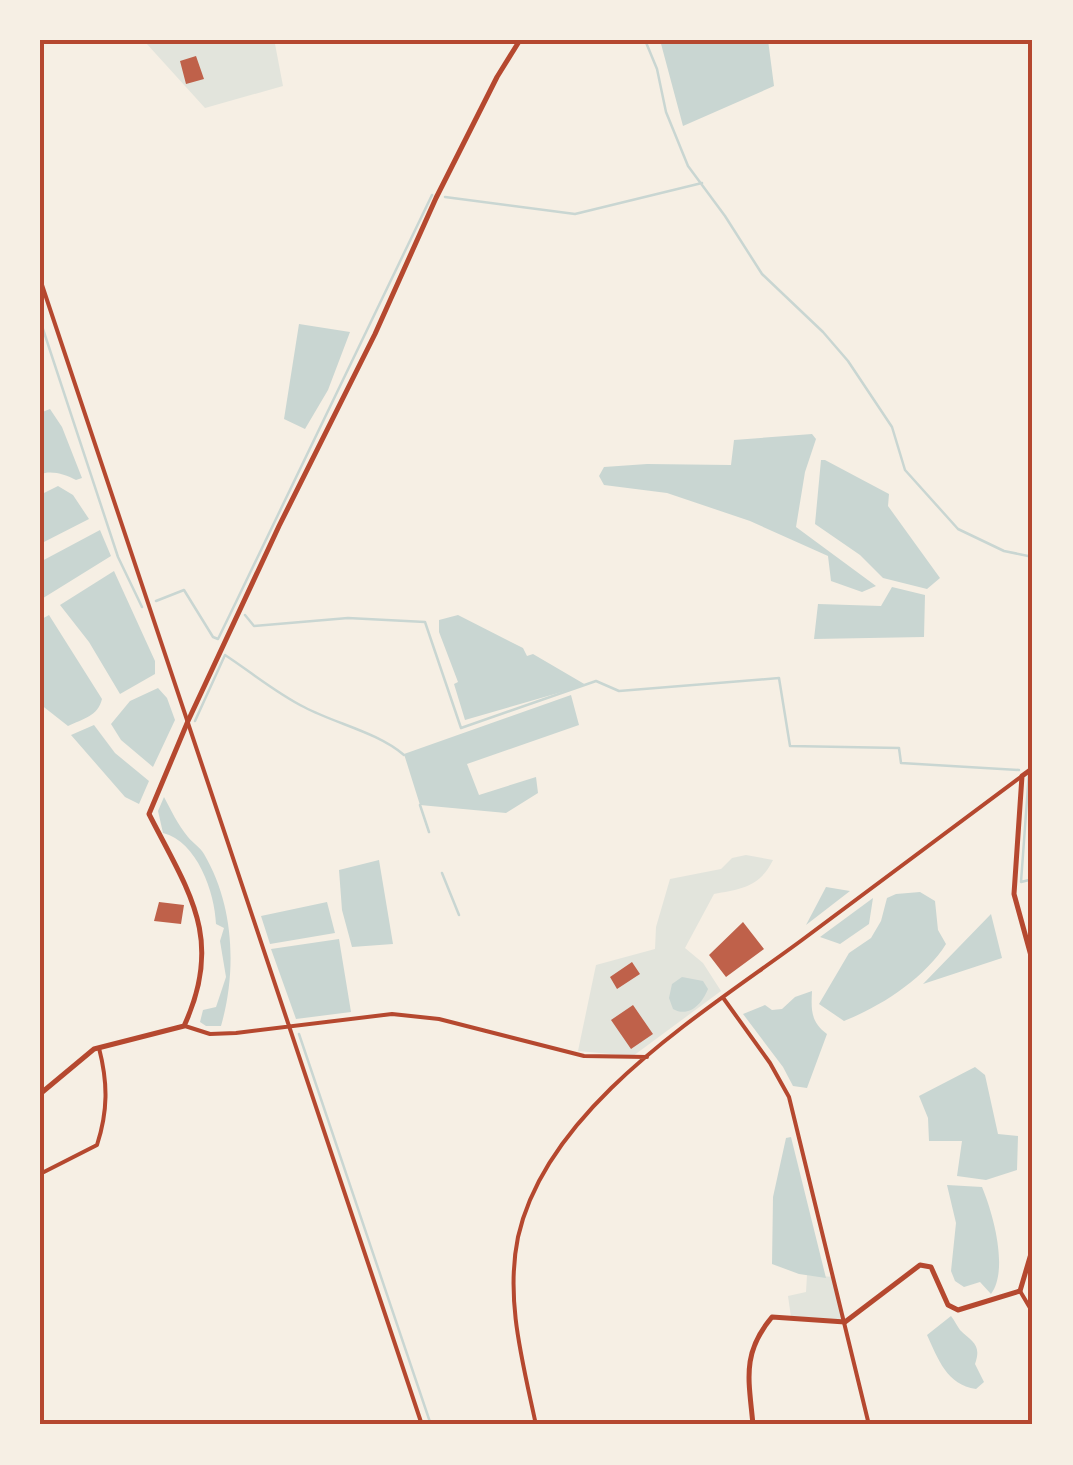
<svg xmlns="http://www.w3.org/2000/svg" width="1073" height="1465" viewBox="0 0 1073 1465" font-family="Commissioner,sans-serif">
<rect width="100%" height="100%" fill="#f6efe4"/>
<path fill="#e2e4dc" d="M127,40H260L275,44L283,86L205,108L146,43Z
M746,855L773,860C760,887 741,889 714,894L685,948L703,963L721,991L633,1056L578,1051L596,965L655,949L656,927L670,879L721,869L732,858Z
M807,1275L834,1277L845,1322L791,1317L788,1296L806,1292Z"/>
<path fill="#c9d6d2" d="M660,40H768L774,86L683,126Z
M299,324L350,332L328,390L305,429L284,419Z
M50,409L62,427L82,478L76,480C65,474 52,470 40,474V413Z
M812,434L816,439L805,472L796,527L876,586L862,592L831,581L828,556L750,521L667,493L604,485L599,476L604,467L647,464L731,465L734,440Z
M821,460H825L889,494L888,506L940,578L927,589L883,578L860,555L815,524Z
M58,486L73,495L89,519L40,544V495Z
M100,530L111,556L40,600V562Z
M114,571L155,661V674L120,694L89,642L60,605Z
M892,587L925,595L924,637L814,639L818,604L881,606Z
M49,615L102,699C98,716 83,719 68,726L40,704V620Z
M458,615L523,648L527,656L533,654L586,685L465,720L454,684L458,682L439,632V620Z
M158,688L167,698L175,720L153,767L121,740L111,724L130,701Z
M571,695L579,725L467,764L479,795L536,777L538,793L506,813L420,805L404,754Z
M94,725L115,753L149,781L139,804L125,797L71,735Z
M164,797C171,810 178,825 188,837C193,843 200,847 204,854C234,905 237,970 221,1026H206L200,1022L203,1010L216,1007L226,977L220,941L224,928L216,924C215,893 197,841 163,833L158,811Z
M379,860L393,944L352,947L342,910L339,870Z
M826,887L850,891L806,925Z
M920,892L935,901L938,930L946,944C925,978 880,1007 844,1021L819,1004L849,953L871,938L881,921L887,898L896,894Z
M873,898L869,924L840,944L820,937Z
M327,902L335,933L270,944L261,916Z
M991,914L1002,958L923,984Z
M339,939L351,1012L296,1019L271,949Z
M682,977L703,981L708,989C702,1004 689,1018 673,1009L669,998L672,984Z
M812,991C811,1011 811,1022 827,1034L807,1088L793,1086L783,1067L743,1014L765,1005L772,1010L782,1009L795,997Z
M975,1067L985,1075L998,1134L1018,1136L1017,1170L986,1180L957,1176L962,1141H929L928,1118L919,1096Z
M791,1137L826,1278L799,1274L772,1264L773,1197L786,1138Z
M947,1185L982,1187C993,1213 1009,1270 991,1294L980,1282L964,1287L955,1281L951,1271L956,1223Z
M951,1316C955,1321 957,1326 960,1330C972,1342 982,1344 975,1364L984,1382L976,1389C947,1385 938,1359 927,1335Z"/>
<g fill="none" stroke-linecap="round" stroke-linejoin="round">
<path stroke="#c9d6d2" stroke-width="2.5" d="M645,40L657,69L666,112L688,166L725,216L762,274L823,332L848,361L892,427L905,470L958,529L1004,551L1033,557
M445,197L575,214L702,183
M40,320L118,557L142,607
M156,601L184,590L213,637L218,639L236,602
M236,602L432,195
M245,615L254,626L348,618L425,622L461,728L596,681L619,691L779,678L790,746L899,748L901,763L1019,770
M195,721L225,655C251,672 276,693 304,707C336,724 377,732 404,755
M1029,772L1021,882L1033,879
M420,805L429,832
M442,873L459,915
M299,1034L431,1425"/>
</g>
<path fill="#bf614a" d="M196,56L204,79L186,84L180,61Z
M159,902L184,905L181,924L154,921Z
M743,922L764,949L726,977L709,955Z
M632,962L640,974L617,989L610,977Z
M633,1005L653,1034L631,1049L611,1020Z"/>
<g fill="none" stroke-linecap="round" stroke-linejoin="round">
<path stroke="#b5482f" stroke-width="4" d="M40,279L422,1425
M724,999L770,1063L789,1097L869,1425
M185,1026L210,1034L236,1033L392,1014L439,1019L584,1056L647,1057
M40,1174L97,1145C108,1111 108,1083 99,1048
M1020,1291L1033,1313
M536,1425C523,1363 505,1300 518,1237C547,1107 702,1014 802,940C876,885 949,830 1022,776"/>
<path stroke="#b5482f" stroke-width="5" d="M1033,768L1022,776L1014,894L1033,963
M40,1094L94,1049L184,1026C225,938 188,891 149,814L188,721L279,526L375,334L436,198L497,77L520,40
M753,1425C749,1380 741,1354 772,1317L845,1322L920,1265L931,1267L948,1305L958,1310L1020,1291L1033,1247"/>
</g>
<rect width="1073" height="1465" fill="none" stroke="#f6efe4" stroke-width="85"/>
<rect x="42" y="42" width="988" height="1380" fill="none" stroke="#b5482f" stroke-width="4"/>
</svg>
